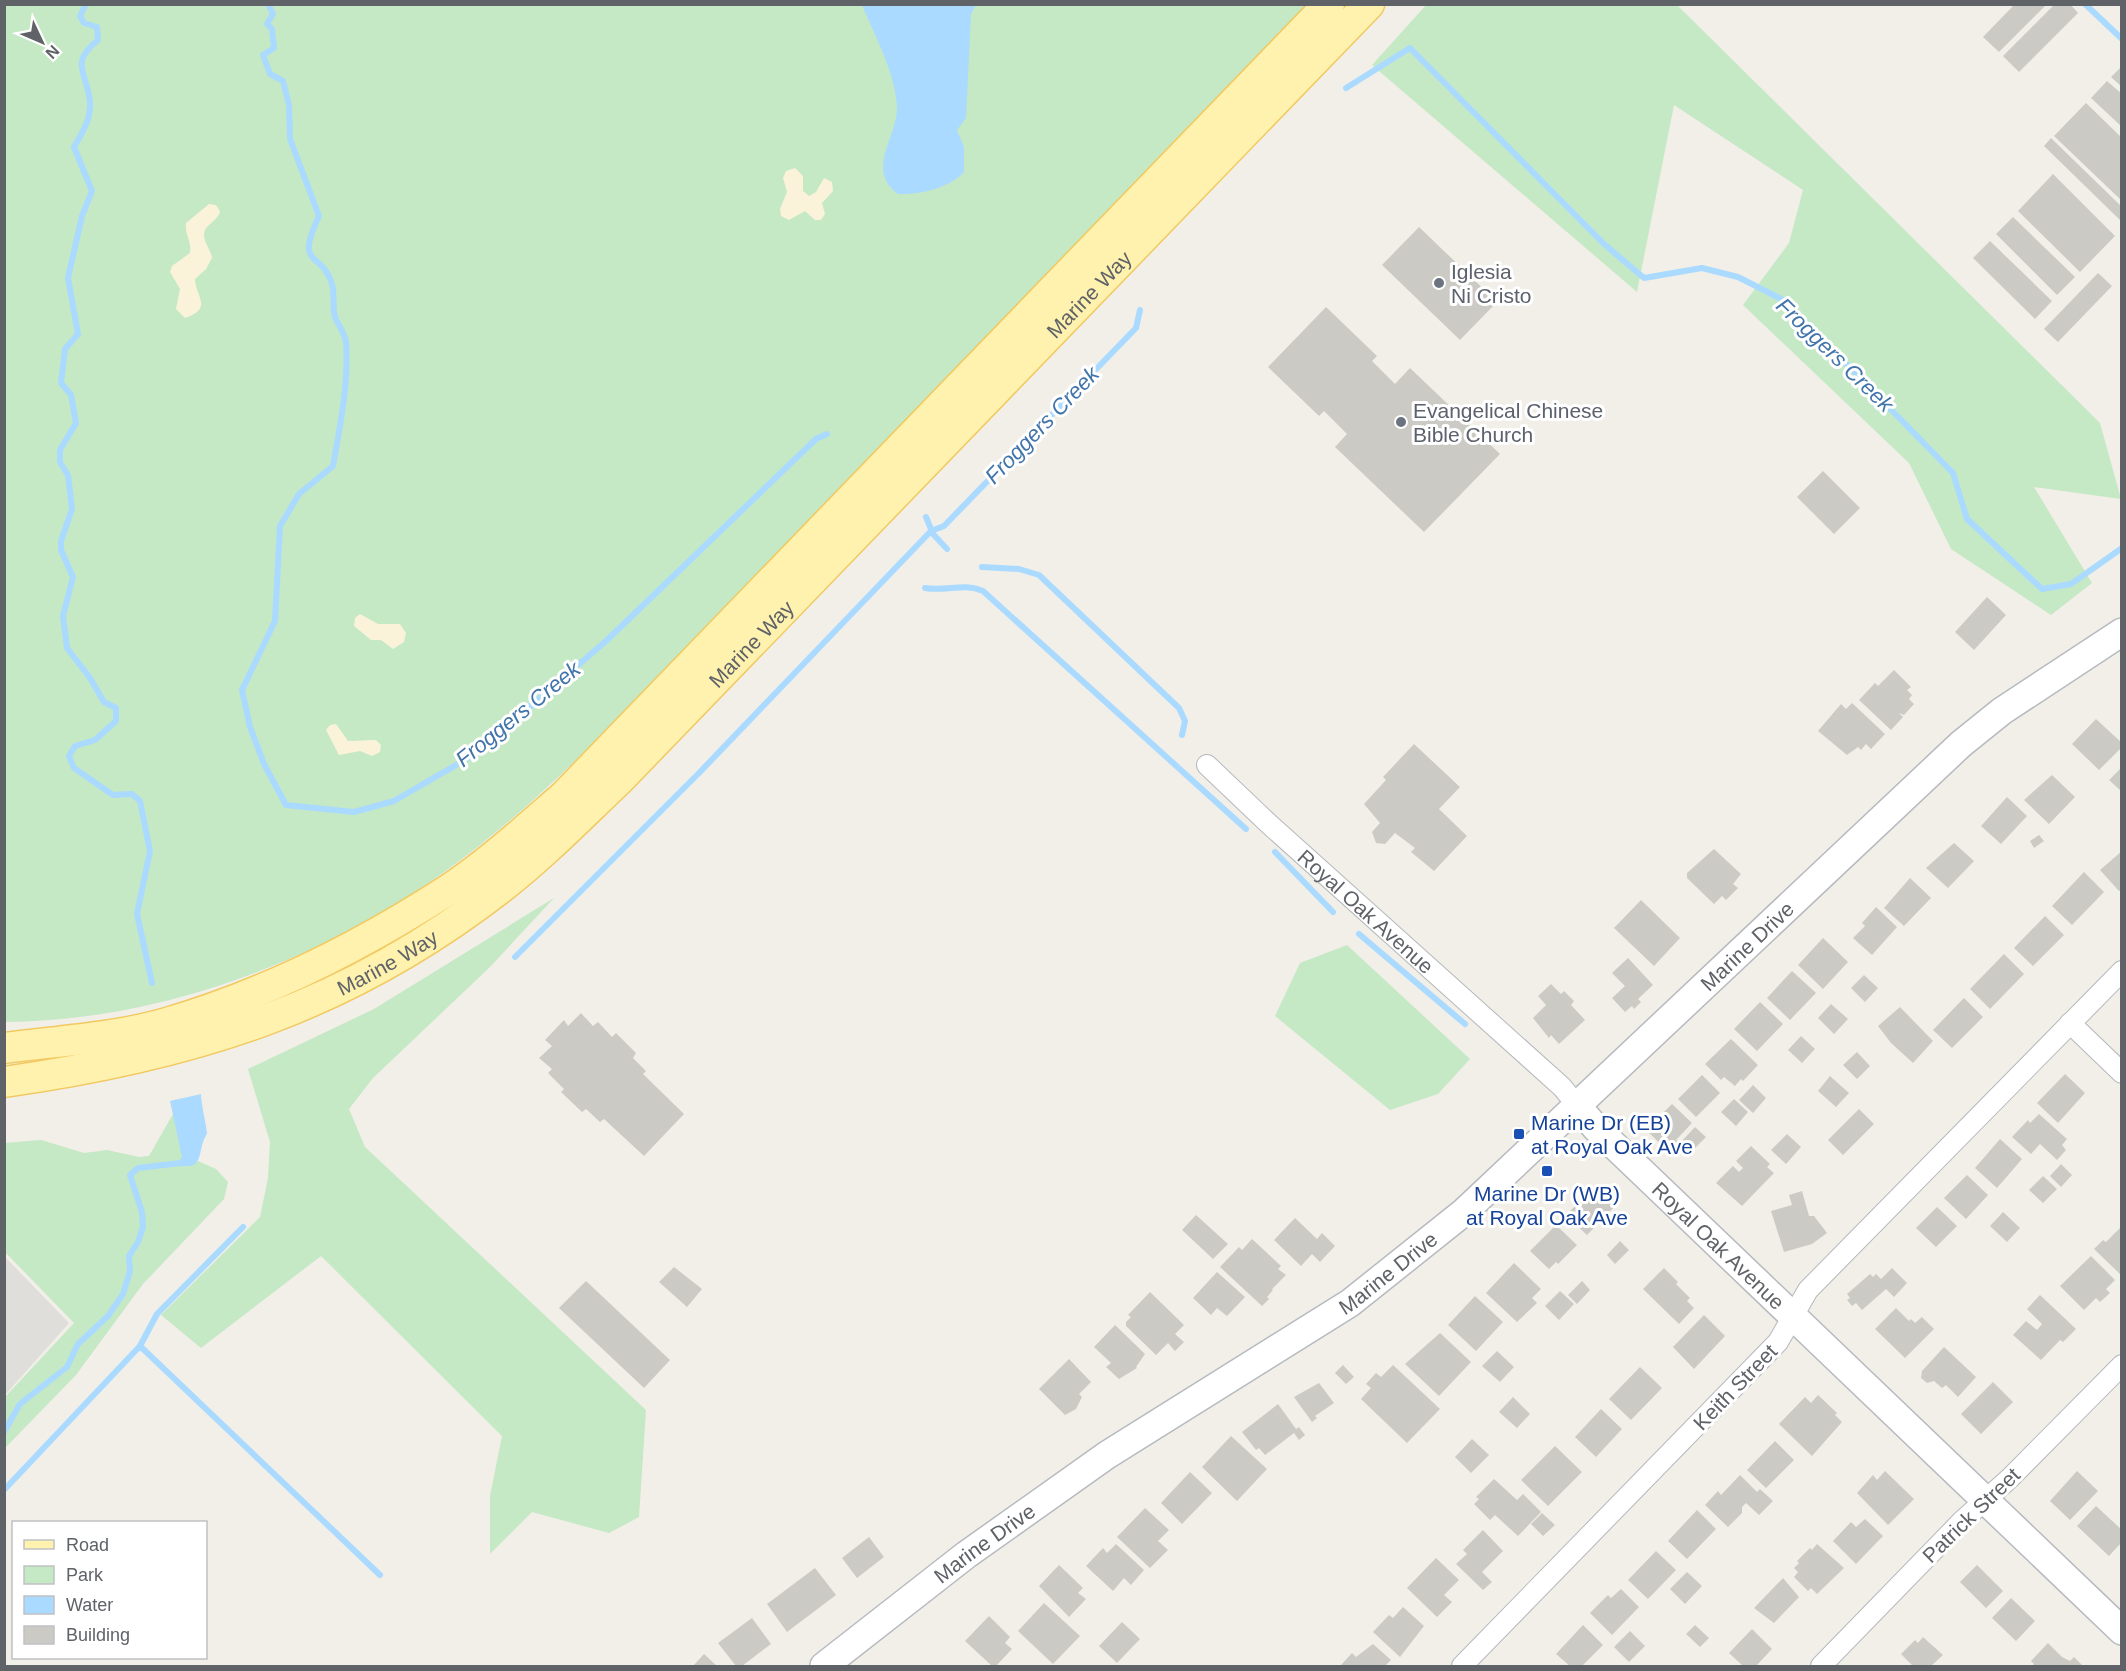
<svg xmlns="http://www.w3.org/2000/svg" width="2126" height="1671" viewBox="0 0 2126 1671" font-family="Arial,sans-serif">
<rect width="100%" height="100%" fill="#f1efe8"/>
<path fill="#e0deda" d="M5,1257L69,1323L5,1395Z"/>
<path fill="#c5e8c5" d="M1427,4L1677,5L2100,423L2121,499L2034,487L2092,583L2051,615L1951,549L1909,463L1743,305L1789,243L1803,190L1674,105L1637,292L1372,65Z
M4,5H1306C1122,197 937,390 750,581C640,693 534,819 399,902C282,974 142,1021 5,1022Z
M554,898L490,967L373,1078L349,1109L365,1147L646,1410L639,1517L609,1533L532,1512L490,1554V1496L502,1436L321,1256L201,1348L161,1315L260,1217L268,1178L270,1142L248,1069L374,1009Z
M1347,945L1470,1059L1438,1094L1390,1110L1275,1016L1300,963Z
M173,1114L186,1167L198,1161L216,1169L228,1182L224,1199L143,1284L76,1375L5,1448V1397L74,1323L5,1252V1143L41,1140L84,1153L107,1150L139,1157L149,1156Z"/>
<path fill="#fbf3d9" d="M795,168L803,176V191L809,196L816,192L824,178L832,182L833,191L822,203L825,214L821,220H815L805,211L789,220L781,216L780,209L787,192L783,178L786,171Z
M209,204L216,205L220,211C218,222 204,224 204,235C204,243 211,250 212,258L206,269L195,279C195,296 214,308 185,318L176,309L180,289L170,272L172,266L190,253C192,241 184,233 186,223Z
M360,614L378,624H400L406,633L404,642L393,649L381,640H371L354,626L355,618Z
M336,724L348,741L376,740L381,745L380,752L372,756L360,751L339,755L326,730L330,725Z"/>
<path fill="#aadaff" d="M862,5H976L971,14L966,118L957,130L964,147V172C950,188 919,195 898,194C864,169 899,136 897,105C894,70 875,36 862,5Z
M201,1094C201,1104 207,1128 207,1133C206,1136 204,1139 203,1142C198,1159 201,1170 176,1165L182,1157L170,1101Z"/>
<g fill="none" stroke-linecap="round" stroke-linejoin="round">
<path stroke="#aadaff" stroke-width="6" d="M86,4L80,16L84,23L97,27L98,40C68,64 88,73 90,103C91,120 82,133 74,147L92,191L82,216L68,278L78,334L65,349L61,383L71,395L76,423L60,450V462L68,475L72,509L61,541V550L73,577L63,616L67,648L90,678L104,702L116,708V721L95,740L75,746L69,756L74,768L113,795L132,794L140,801L150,851L137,914L152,983
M268,4L273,14L267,24L272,29L274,48L263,55L270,74L283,81L289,105L290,139L319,216C294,269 322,250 332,284C335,294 332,306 335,317C338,325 345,333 346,342C349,383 340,426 333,466L299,494L280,526L275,621L242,690L250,727L264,764L286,805L354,812L394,801L475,754L606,641L816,439L827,434
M2085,4L2122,39
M1346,88L1410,48L1604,244L1644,278L1702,268L1738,277L1785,301L1953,473L1967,519L2042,589L2071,584L2122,548
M926,517L933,534L947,549
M982,567L1019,569L1039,575L1179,708L1185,721L1182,735
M925,588C947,592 963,582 983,591L1246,829
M1275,852L1333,912
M1359,934L1465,1024
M515,957L699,773L931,531L944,526L1136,328L1140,310
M140,1346L380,1575
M4,1432L20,1404L67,1367L78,1344L108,1316L123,1294L130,1271L129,1256L138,1242L143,1227L142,1212L130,1175L138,1168L181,1163
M4,1490L140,1346L157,1314L243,1227"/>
</g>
<path fill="#cccac5" d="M2015,4H2047L1999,52L1983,37Z
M2055,4H2070L2078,13L2019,72L2003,56Z
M2122,66V87L2111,77Z
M2107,81L2122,94V127L2091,98Z
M2086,103L2122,138V201L2054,136Z
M2051,138L2122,207V222L2044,146Z
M2053,174L2115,236L2080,272L2018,211Z
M2013,217L2075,277L2057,295L1996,234Z
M1419,227L1497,302L1460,340L1382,265Z
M1990,241L2052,301L2035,319L1973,258Z
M2098,273L2112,286L2058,342L2044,329Z
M1326,307L1377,356L1372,361L1395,384L1410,368L1500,454L1424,532L1335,447L1347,434L1324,411L1319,416L1268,367Z
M1823,471L1860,508L1834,534L1797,497Z
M1987,597L2006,615L1974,650L1955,632Z
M1894,670L1911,687L1907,690L1912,695L1909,699L1914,704L1904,715L1899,713L1903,717L1891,730L1859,700L1875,683L1878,686Z
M1852,703L1885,734L1871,749L1866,744L1861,750L1858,747L1847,755L1818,731L1841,704L1846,709Z
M2096,719L2122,743V747L2099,770L2072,744Z
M1414,744L1460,787L1439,809L1467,836L1434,871L1411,852L1415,848L1395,833L1385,844L1376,843L1372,832L1380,823L1364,804L1386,780L1383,777Z
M2122,767V792L2109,780Z
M2052,775L2075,797L2049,824L2024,800Z
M2007,797L2027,816L2001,844L1981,826Z
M2039,835L2044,841L2034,848L2030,841Z
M1954,843L1974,861L1948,888L1926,868Z
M1714,849L1741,874L1733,884L1738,888L1726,900L1722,896L1714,904L1687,878V873Z
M2122,851V889L2119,891L2100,870Z
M2084,872L2104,892L2072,925L2052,906Z
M1910,878L1931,898L1904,926L1884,908Z
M1641,900L1680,938L1654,966L1614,928Z
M1876,907L1897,927L1872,955L1853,938L1865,926L1862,923Z
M2045,916L2064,935L2033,966L2014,948Z
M1823,938L1848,962L1823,989L1798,965Z
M2004,954L2024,974L1990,1009L1970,989Z
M1628,958L1653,985L1638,999L1641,1002L1634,1009L1632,1006L1625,1012L1612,998L1625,986L1612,973Z
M1792,971L1816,993L1790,1020L1767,998Z
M1864,975L1878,988L1865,1002L1851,988Z
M1551,984L1561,994L1564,991L1574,1001L1571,1005L1585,1020L1559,1044L1551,1035L1549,1038L1533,1018L1546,1005L1538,996Z
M1964,998L1983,1017L1952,1048L1933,1030Z
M1760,1002L1783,1024L1757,1051L1734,1029Z
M1831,1004L1848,1019L1834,1034L1818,1018Z
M1900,1007L1933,1041L1913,1063L1891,1043L1878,1026Z
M581,1013L593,1026L598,1022L612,1037L616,1033L636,1053L633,1058L646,1071L643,1074L684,1114L644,1156L604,1119L600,1122L586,1109L582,1112L561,1092L564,1089L548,1073L552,1069L539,1058L552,1046L545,1040L564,1020L568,1026Z
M1801,1036L1815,1049L1802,1063L1788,1050Z
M1731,1039L1758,1065L1743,1081L1741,1079L1735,1086L1724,1077L1721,1080L1705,1064Z
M1857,1052L1870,1066L1857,1079L1843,1065Z
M2065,1074L2085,1093L2058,1123L2037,1103Z
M1702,1075L1720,1093L1696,1117L1678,1099Z
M1830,1076L1849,1093L1836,1107L1818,1091Z
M1753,1085L1766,1098L1753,1113L1739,1100Z
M1734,1099L1748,1112L1736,1126L1721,1112Z
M1672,1104L1692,1123L1676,1140L1680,1143L1674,1150L1670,1146L1667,1150L1646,1130Z
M1859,1109L1874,1124L1843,1155L1828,1140Z
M2039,1114L2067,1139L2062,1145L2066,1150L2057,1160L2040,1144L2031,1154L2012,1137L2028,1120L2030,1123Z
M1695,1127L1706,1137L1692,1151L1681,1142Z
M1787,1134L1801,1147L1786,1164L1771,1150Z
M2000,1139L2022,1159L1997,1188L1975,1168Z
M1751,1146L1770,1164L1767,1167L1774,1173L1742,1206L1716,1183L1733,1166L1739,1172L1743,1168L1736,1161Z
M2061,1164L2072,1175L2061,1187L2050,1176Z
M1967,1175L1988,1195L1966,1219L1944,1198Z
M2043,1176L2057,1189L2043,1203L2029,1190Z
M1594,1188L1615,1206L1587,1235L1566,1215Z
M1802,1191L1809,1216H1814L1827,1233L1812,1244L1784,1252L1771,1211L1792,1205L1789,1195Z
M1937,1207L1957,1226L1936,1247L1916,1228Z
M2003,1212L2020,1228L2007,1242L1990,1226Z
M1196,1215L1228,1244L1213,1259L1182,1230Z
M1295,1218L1317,1239L1322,1233L1335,1246L1320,1262L1312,1254L1301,1266L1274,1240Z
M1556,1225L1577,1245L1558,1264L1556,1262L1549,1269L1530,1251Z
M2122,1226V1273L2120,1274L2094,1249L2103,1240L2106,1242Z
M1252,1239L1281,1266L1278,1269L1286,1275L1272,1289L1273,1290L1267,1297L1269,1299L1262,1306L1220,1267L1239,1247L1242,1250Z
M1620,1241L1629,1250L1615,1264L1607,1255Z
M2091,1256L2115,1280L2106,1289L2110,1293L2100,1302L2096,1298L2084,1310L2060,1286Z
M1514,1263L1541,1289L1532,1298L1537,1303L1517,1322L1486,1293Z
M674,1267L702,1289L687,1307L659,1282Z
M1664,1268L1678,1282L1676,1284L1690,1298L1687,1301L1694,1308L1679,1324L1643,1289Z
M1892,1268L1907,1283L1894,1297L1886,1289L1862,1310L1856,1303L1852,1306L1847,1300L1850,1298L1847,1294L1870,1274L1873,1277L1876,1274L1881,1279Z
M1217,1272L1245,1297L1227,1316L1217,1308L1211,1315L1193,1298Z
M586,1281L670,1360L644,1388L559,1308Z
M1582,1281L1590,1290L1577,1304L1568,1295Z
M1560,1291L1574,1304L1559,1320L1545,1306Z
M1150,1292L1184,1325L1175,1334L1184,1342L1175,1351L1168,1343L1156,1355L1126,1326V1322L1131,1317L1128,1315Z
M2040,1295L2076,1329L2063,1342L2060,1340L2041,1360L2013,1335L2026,1321L2037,1330L2042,1324L2027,1309Z
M1475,1296L1503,1322L1476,1351L1448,1325Z
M1896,1308L1909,1321L1911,1319L1915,1323L1922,1317L1934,1329L1905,1358L1875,1329Z
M1704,1315L1725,1336L1694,1369L1673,1347Z
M1115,1325L1145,1354L1136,1367L1137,1368L1119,1379L1106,1367L1111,1363L1094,1347Z
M1440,1333L1471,1362L1439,1396L1405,1364Z
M1944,1347L1976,1377L1958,1397L1946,1385L1942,1388L1934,1381L1927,1383L1921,1378L1922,1371Z
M1497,1351L1514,1367L1500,1382L1482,1366Z
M1069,1359L1091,1382L1079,1394L1082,1397L1076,1409L1065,1415L1039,1389Z
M1343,1365L1354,1377L1346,1384L1335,1373Z
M1393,1365L1440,1409L1407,1443L1361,1399L1371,1388L1366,1384L1376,1373L1381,1377Z
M1640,1367L1662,1388L1631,1420L1609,1399Z
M1993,1382L2013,1402L1981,1434L1961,1414Z
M1319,1383L1334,1403L1315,1416L1317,1418L1312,1422L1294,1397Z
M1818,1395L1837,1413L1835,1415L1842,1422L1812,1456L1779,1424L1805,1397L1811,1403Z
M1513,1397L1530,1414L1517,1428L1499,1412Z
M1278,1404L1296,1429L1299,1427L1305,1435L1299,1440L1294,1433L1265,1455L1259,1448L1256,1450L1242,1432Z
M1601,1409L1622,1429L1596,1457L1575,1437Z
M1231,1436L1267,1469L1237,1501L1202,1467Z
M1472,1439L1489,1455L1471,1473L1455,1457Z
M1775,1441L1794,1460L1766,1488L1747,1470Z
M1555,1446L1582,1472L1548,1506L1521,1480Z
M1885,1471L1914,1499L1888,1525L1857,1493L1873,1475L1877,1480Z
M2077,1471L2098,1491L2070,1520L2050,1501Z
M1190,1472L1212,1493L1182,1524L1161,1503Z
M1740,1475L1757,1492L1760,1489L1773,1501L1759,1515L1746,1503L1742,1507V1513L1728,1527L1705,1505L1718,1491L1721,1495Z
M1494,1479L1517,1500L1523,1494L1541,1512L1518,1536L1495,1515L1490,1520L1474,1504L1479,1499L1476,1497Z
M2096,1506L2122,1530V1542L2109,1556L2077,1526Z
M1145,1508L1169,1530L1158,1541L1168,1550L1150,1568L1117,1537Z
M1697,1510L1716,1529L1687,1559L1668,1541Z
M1542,1513L1555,1525L1543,1536L1531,1524Z
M1865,1519L1883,1536L1856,1564L1833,1541L1851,1522L1856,1527Z
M1483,1530L1503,1551L1482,1572L1492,1582L1483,1590L1456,1564L1467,1554L1463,1550Z
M869,1537L884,1557L857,1578L842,1558Z
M1116,1544L1144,1570L1131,1585L1124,1578L1113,1591L1086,1566L1103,1548L1107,1553Z
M1817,1544L1844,1568L1817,1594L1811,1588L1808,1591L1794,1577L1798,1572L1794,1568L1799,1563L1797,1561L1810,1548L1812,1550Z
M1656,1551L1676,1570L1648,1599L1628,1580Z
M1436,1558L1459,1580L1444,1595L1452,1602L1437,1617L1407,1588Z
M1059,1565L1083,1588L1078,1593L1086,1599L1069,1617L1039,1586Z
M1977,1565L2003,1591L1986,1608L1960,1582Z
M815,1568L836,1595L787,1632L767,1604Z
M1687,1572L1702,1586L1685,1604L1670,1589Z
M1783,1578L1799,1597L1774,1623L1754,1608Z
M1621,1589L1639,1607L1612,1635L1590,1613L1608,1595L1611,1598Z
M2011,1598L2035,1621L2016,1641L1992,1618Z
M1044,1603L1080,1636L1053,1664L1018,1631Z
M1403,1607L1424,1626L1400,1657L1373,1632L1389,1615L1393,1618Z
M989,1616L1010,1637L1005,1643L1012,1649L996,1666H992L965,1641Z
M752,1618L771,1644L742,1666H736L718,1643Z
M1122,1622L1140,1639L1117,1663L1099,1646Z
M1583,1625L1603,1645L1582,1666H1570L1556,1654Z
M1695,1625L1709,1638L1700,1647L1686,1634Z
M1752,1629L1772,1649L1757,1665L1743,1666L1729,1653Z
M1630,1631L1645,1646L1629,1662L1614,1647Z
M1923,1637L1943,1655L1931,1666H1910L1912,1665L1901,1654L1915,1640L1918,1643Z
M2048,1643L2062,1657L2070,1661L2074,1657L2083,1666H2032L2034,1664L2031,1661Z
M1373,1644L1391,1660L1385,1666L1341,1665L1352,1653L1356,1657Z
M704,1654L717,1666H693Z"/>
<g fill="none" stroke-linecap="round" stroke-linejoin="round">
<defs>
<g id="street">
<path id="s1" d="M1207,765L1269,824L1562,1087L1576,1104"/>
<path d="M2070,1023L2122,1073"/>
<path d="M1462,1666L1778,1342L1808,1290L2122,971"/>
<path d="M1821,1666L1962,1521L2010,1478L2122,1365"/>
</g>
<g id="secondary">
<path id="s2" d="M1576,1104L1595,1127L2122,1631"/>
<path id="s3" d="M824,1666L966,1555L1107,1455L1350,1303L1464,1212L1961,744L2002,711L2122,632"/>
</g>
<g id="primary">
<path d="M4,1048C58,1041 115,1038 167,1023C266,994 365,944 451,888C491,861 527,828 564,796L1329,4"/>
<path id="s4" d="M4,1082C195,1055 348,1007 502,887C544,854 581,816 619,780L1369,4"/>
</g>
</defs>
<use href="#street" stroke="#b5b8bc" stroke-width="22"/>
<use href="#secondary" stroke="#b6babf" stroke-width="30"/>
<use href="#primary" stroke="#f2c960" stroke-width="33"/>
<use href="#street" stroke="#fff" stroke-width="20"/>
<use href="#secondary" stroke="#fff" stroke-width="27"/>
<use href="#primary" stroke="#fff2af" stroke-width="30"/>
</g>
<g fill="#6b7280" stroke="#fff" stroke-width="2">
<circle cx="1439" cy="283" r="6"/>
<circle cx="1401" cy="422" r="6"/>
</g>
<g fill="#1a4fb4" stroke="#fff" stroke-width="2">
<rect x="1513" y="1128" width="12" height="12" rx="3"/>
<rect x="1541" y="1165" width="12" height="12" rx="3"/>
</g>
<g text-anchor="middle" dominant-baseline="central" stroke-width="6" stroke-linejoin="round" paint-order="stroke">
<g font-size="21" fill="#5b616d" stroke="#fff" text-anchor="start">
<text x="1451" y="271">Iglesia<tspan x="1451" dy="24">Ni Cristo</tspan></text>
<text x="1413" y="410">Evangelical Chinese<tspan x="1413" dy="24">Bible Church</tspan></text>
</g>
<g font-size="21" fill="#5f6368" stroke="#fff">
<text stroke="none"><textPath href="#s4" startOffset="1376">Marine Way</textPath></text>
<text stroke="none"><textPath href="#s4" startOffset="890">Marine Way</textPath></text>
<text stroke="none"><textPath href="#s1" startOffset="216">Royal Oak Avenue</textPath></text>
<text stroke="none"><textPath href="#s3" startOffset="1174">Marine Drive</textPath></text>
<text stroke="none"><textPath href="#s4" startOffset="404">Marine Way</textPath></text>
<text stroke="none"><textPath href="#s2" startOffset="201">Royal Oak Avenue</textPath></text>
<text stroke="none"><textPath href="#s3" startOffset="688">Marine Drive</textPath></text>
<text transform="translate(1735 1387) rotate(-46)">Keith Street</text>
<text transform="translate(1971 1515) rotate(-44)">Patrick Street</text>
<text stroke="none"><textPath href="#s3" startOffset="202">Marine Drive</textPath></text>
</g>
<g font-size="21" fill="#164399" stroke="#fff" text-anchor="start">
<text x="1531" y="1122">Marine Dr (EB)<tspan x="1531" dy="24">at Royal Oak Ave</tspan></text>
<text x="1547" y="1193" text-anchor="middle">Marine Dr (WB)<tspan x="1547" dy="24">at Royal Oak Ave</tspan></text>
</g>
<g font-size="22" font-style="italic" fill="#4174aa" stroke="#fff">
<text transform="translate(1835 355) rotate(44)">Froggers Creek</text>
<text transform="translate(1042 425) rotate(-46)">Froggers Creek</text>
<text transform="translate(518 714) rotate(-39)">Froggers Creek</text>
</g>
</g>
<rect width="2126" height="1671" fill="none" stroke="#5f6368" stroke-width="12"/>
<rect x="12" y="1521" width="195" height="138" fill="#ffffff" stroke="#bfc1c3" stroke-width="1.5"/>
<rect x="24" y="1540" width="30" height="9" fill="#fff2af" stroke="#bfc1c3" stroke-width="1.5"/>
<text x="66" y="1551" font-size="18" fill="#5f6368">Road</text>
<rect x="24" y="1566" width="30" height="18" fill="#c5e8c5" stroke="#bfc1c3" stroke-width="1.5"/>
<text x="66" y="1581" font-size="18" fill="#5f6368">Park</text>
<rect x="24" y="1596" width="30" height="18" fill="#aadaff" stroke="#bfc1c3" stroke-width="1.5"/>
<text x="66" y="1611" font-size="18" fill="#5f6368">Water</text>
<rect x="24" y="1626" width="30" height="18" fill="#cccac5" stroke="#bfc1c3" stroke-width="1.5"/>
<text x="66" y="1641" font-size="18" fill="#5f6368">Building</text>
<g transform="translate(42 42) rotate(134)" stroke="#ffffff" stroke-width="4.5" paint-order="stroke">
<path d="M0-4.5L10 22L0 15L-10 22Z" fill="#5f6368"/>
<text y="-9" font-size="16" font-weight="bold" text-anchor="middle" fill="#5f6368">N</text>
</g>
</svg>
